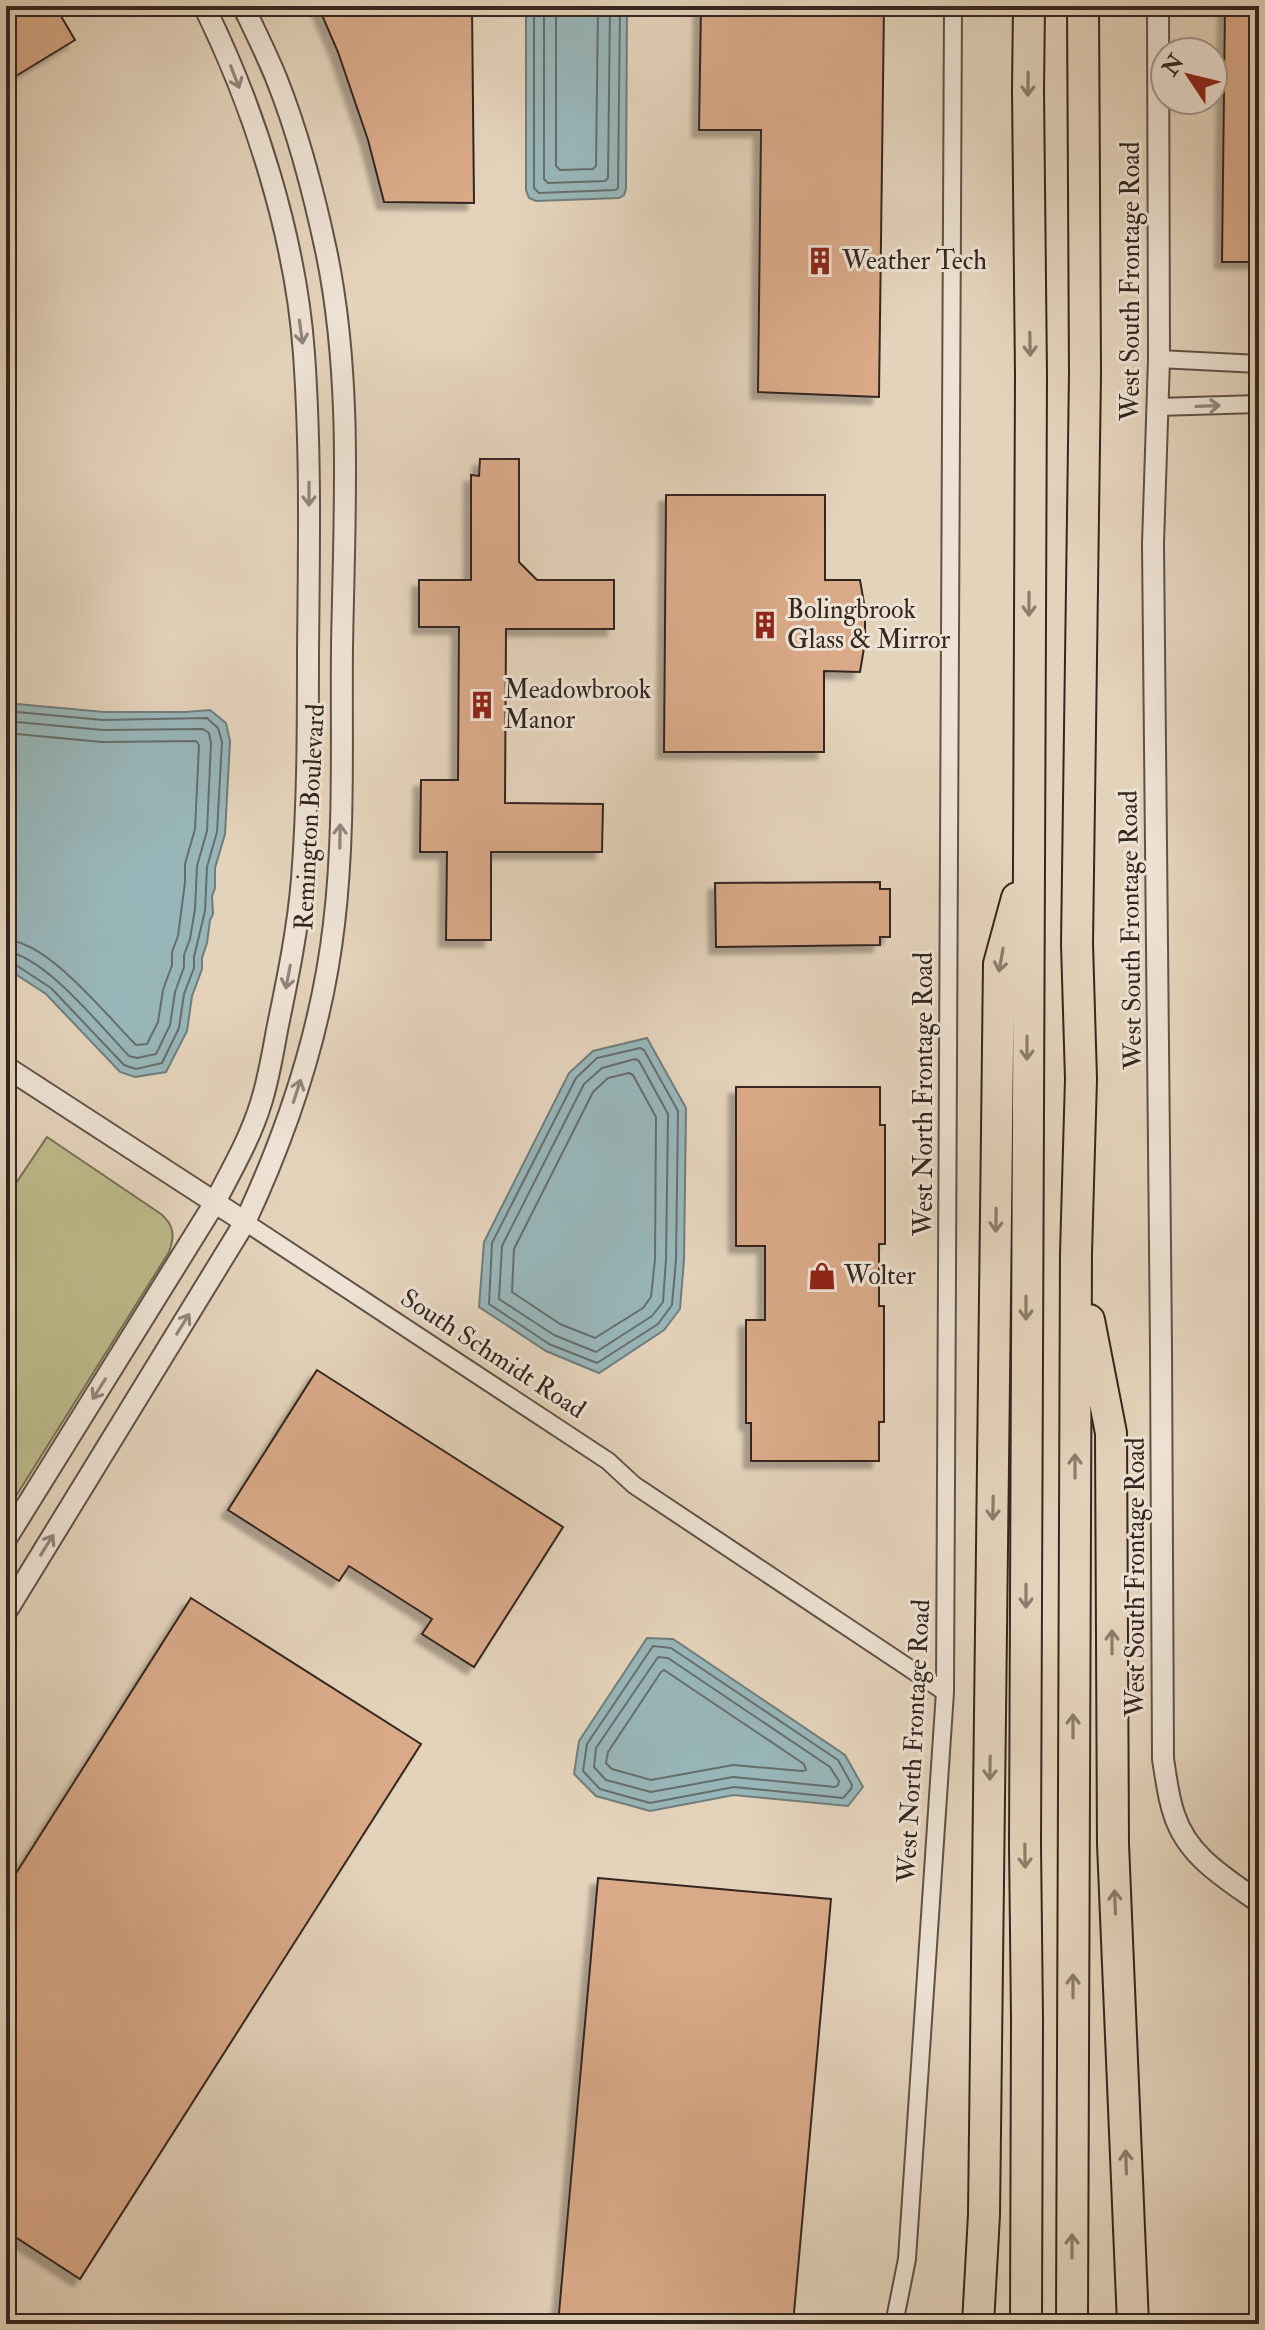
<svg xmlns="http://www.w3.org/2000/svg" width="1265" height="2330" viewBox="0 0 1265 2330" font-family="'IM FELL Double Pica',serif">
<defs>
<filter id="shadow"><feDropShadow dx="-7" dy="7" stdDeviation="2" flood-color="#0004"/></filter>
</defs>
<rect width="100%" height="100%" fill="#e4d3bb"/>
<filter id="stains"><feTurbulence type="fractalNoise" baseFrequency=".0025" numOctaves="4"/><feColorMatrix values="0 0 0 0 .2 0 0 0 0 .09 0 0 0 0 .02 0 0 0 .5 -.17"/></filter>
<radialGradient id="worn" r=".72"><stop offset=".6" stop-color="#630" stop-opacity="0"/><stop offset="1" stop-color="#630" stop-opacity=".3"/></radialGradient>
<path fill="#bcba8b" stroke="#787056" stroke-width="2" d="M47,1137L161,1214C174,1225 175,1236 169,1252L6,1512V1198Z"/>
<path fill="#98b6b9" stroke="#707d7c" stroke-width="2" d="M526,6H627L626,189L624,195L619,198L536,201L529,198L526,190Z
M6,703L104,712H186L210,710L226,723L230,741L225,834L215,868V888L212,896L213,914L210,920L207,943L202,958V969L192,996L187,1031L166,1072L135,1077L120,1072L46,994L6,968Z
M647,1038L686,1108L684,1260L680,1309L664,1330L599,1373L546,1351L479,1307L484,1242L569,1073L593,1051Z
M647,1638L673,1639L845,1755L863,1787L848,1806L734,1795L650,1811L596,1796L574,1774L579,1741Z"/>
<g fill="none" stroke-linecap="round" stroke-linejoin="round">
<path stroke="#666e6c" stroke-width="2" d="M534,6V188L539,193L615,190L618,188L620,6
M544,6V179L548,183L605,181L608,178L610,6
M556,6V166L560,170L593,169L596,166L598,6
M6,711L103,720L207,718L218,728L222,742L217,832L207,867L205,911L194,957V968L184,994L179,1028L162,1063L136,1069L124,1065L51,988L13,963L6,962
M6,721L103,730L203,729L209,733L211,743L207,831L197,866L195,909L190,939L184,955V967L175,992L170,1025L156,1054L137,1058L129,1056C103,1029 43,954 6,952
M6,733L102,742L196,741L199,745L195,829L185,864V882L178,936L172,952V965L163,990L158,1022L147,1044L136,1045C107,1016 48,941 6,940
M640,1048L644,1050L678,1111L676,1260L672,1305L658,1324L597,1363L549,1344L489,1304L492,1243L576,1078L597,1058Z
M635,1059L639,1061L668,1114L666,1259L663,1302L652,1316L596,1352L554,1335L499,1299L502,1246L584,1084L602,1068Z
M629,1073L633,1075L656,1117L655,1259L651,1297L643,1308L595,1338L560,1324L512,1292L514,1249L593,1092L608,1078Z
M653,1646L671,1648L838,1760L852,1785L851,1789L843,1798L734,1787L650,1803L600,1789L583,1771L587,1744Z
M658,1657L668,1658L830,1767L839,1781L838,1785L835,1787L733,1777L651,1792L606,1780L594,1767L596,1748Z
M664,1670L804,1764L806,1770L802,1771L733,1765L651,1780L612,1769L606,1763L608,1752L661,1672Z"/>
</g>
<path fill="#d9a988" stroke="#342720" stroke-width="2" filter="url(#shadow)" d="M6,6H55L75,40L6,82Z
M318,6H472L474,203L384,202L368,140L338,52Z
M701,6H884L879,397L758,392L761,130H699Z
M1225,6H1259V262H1222Z
M480,459H519V562L537,580H614V629H506L505,803L603,804L602,852H491V940H446L447,852H420L421,780H458L459,627H419V580H471V475L479,476Z
M666,495H825V580H860L865,609V642L860,672L824,671V752H664Z
M880,882V889H890V937H880V945L716,947L715,883Z
M736,1087H880V1125H885V1244H879V1306H884V1422H879V1461H751V1423H746V1320H765V1246H736Z
M317,1370L563,1527L474,1667L422,1634L432,1619L349,1566L339,1581L228,1510Z
M191,1598L421,1744L80,2279L6,2231V1889Z
M598,1878L831,1899L793,2324H558Z"/>
<g fill="none" stroke-linecap="round" stroke-linejoin="round">
<defs>
<path id="minor" d="M1159,359L1259,364
M1157,407L1259,404
M245,1222L608,1461L634,1485L945,1692
M894,2324L907,2259L945,1692L953,6"/>
<path id="tertiary" d="M1158,6L1159,359L1153,544L1161,1347L1163,1759C1166,1777 1168,1797 1174,1814C1187,1856 1225,1878 1259,1902
M6,1067L245,1222
M6,1539L214,1204C231,1171 250,1139 261,1103C269,1078 273,1051 278,1025C288,977 298,928 302,879C308,803 308,726 308,650C309,552 311,453 304,354C296,239 255,109 204,6
M6,1612L245,1222C289,1128 322,1028 334,924C345,832 341,740 342,648C344,518 353,383 327,255C315,198 298,133 277,80C267,55 255,31 243,6"/>
<path id="motorway" d="M1089,1320L1111,1433L1113,1844L1133,2324
M978,2324L984,2215L999,964L1017,898
M1026,2324L1027,2018L1025,1846L1031,375L1028,90L1029,6
M1072,2324L1076,1253L1081,1079L1077,944L1085,373L1083,6"/>
</defs>
<use href="#minor" stroke="#605247" stroke-width="20"/>
<use href="#tertiary" stroke="#605247" stroke-width="24"/>
<use href="#motorway" stroke="#342720" stroke-width="34"/>
<use href="#minor" stroke="#ede2d3" stroke-width="16"/>
<use href="#tertiary" stroke="#ede2d3" stroke-width="20"/>
<use href="#motorway" stroke="#e4d3bb" stroke-width="30"/>
</g>
<defs><path id="oneway-shaft" d="M-6 0H5M1.5-3L5.5 0L1.5 3" fill="none" stroke-width="1.6" stroke-linecap="round" stroke-linejoin="round" transform="scale(2)"/></defs>
<g stroke="#90847a">
<use href="#oneway-shaft" transform="translate(235 77) rotate(69)"/>
<use href="#oneway-shaft" transform="translate(301 332) rotate(82)"/>
<use href="#oneway-shaft" transform="translate(1208 406) rotate(-2)"/>
<use href="#oneway-shaft" transform="translate(309 494) rotate(90)"/>
<use href="#oneway-shaft" transform="translate(340 836) rotate(-89)"/>
<use href="#oneway-shaft" transform="translate(288 977) rotate(101)"/>
<use href="#oneway-shaft" transform="translate(297 1091) rotate(-72)"/>
<use href="#oneway-shaft" transform="translate(183 1324) rotate(-58)"/>
<use href="#oneway-shaft" transform="translate(99 1389) rotate(122)"/>
<use href="#oneway-shaft" transform="translate(47 1545) rotate(-58)"/>
</g>
<g stroke="#8c7d6e">
<use href="#oneway-shaft" transform="translate(1028 84) rotate(91)"/>
<use href="#oneway-shaft" transform="translate(1030 344) rotate(89)"/>
<use href="#oneway-shaft" transform="translate(1029 604) rotate(90)"/>
<use href="#oneway-shaft" transform="translate(1001 960) rotate(100)"/>
<use href="#oneway-shaft" transform="translate(1027 1048) rotate(90)"/>
<use href="#oneway-shaft" transform="translate(996 1220) rotate(91)"/>
<use href="#oneway-shaft" transform="translate(1026 1308) rotate(90)"/>
<use href="#oneway-shaft" transform="translate(1075 1466) rotate(-90)"/>
<use href="#oneway-shaft" transform="translate(993 1508) rotate(91)"/>
<use href="#oneway-shaft" transform="translate(1026 1596) rotate(90)"/>
<use href="#oneway-shaft" transform="translate(1112 1642) rotate(-90)"/>
<use href="#oneway-shaft" transform="translate(1073 1726) rotate(-90)"/>
<use href="#oneway-shaft" transform="translate(990 1768) rotate(91)"/>
<use href="#oneway-shaft" transform="translate(1025 1856) rotate(89)"/>
<use href="#oneway-shaft" transform="translate(1115 1902) rotate(-92)"/>
<use href="#oneway-shaft" transform="translate(1073 1986) rotate(-90)"/>
<use href="#oneway-shaft" transform="translate(1126 2162) rotate(-92)"/>
<use href="#oneway-shaft" transform="translate(1072 2246) rotate(-90)"/>
</g>
<defs>
<symbol id="building-bare" viewBox="-9 -9 18 18"><path d="M-4-6H4V6H1V3H-1V6H-4ZM-2.5-4.3h1.7v1.8h-1.7ZM.8-4.3h1.7v1.8H.8ZM-2.5-1h1.7V.8h-1.7ZM.8-1h1.7V.8H.8Z" fill="#8f2418" stroke="#ede2d3" stroke-width="2.5" paint-order="stroke"/></symbol>
<symbol id="shop-bare" viewBox="-9 -9 18 18"><path d="M-5-2.5h2.3a2.7 3.5 0 0 1 5.4 0H5L5.5 6h-11ZM-1.5-2.5h3a1.5 2.3 0 0 0-3 0Z" fill="#8f2418" stroke="#ede2d3" stroke-width="2.5" paint-order="stroke"/></symbol>
</defs>
<g fill-rule="evenodd">
<use href="#building-bare" x="800" y="241" width="40" height="40"/>
<use href="#building-bare" x="745" y="605" width="40" height="40"/>
<use href="#building-bare" x="462" y="685" width="40" height="40"/>
<use href="#shop-bare" x="802" y="1256" width="40" height="40"/>
</g>
<g text-anchor="middle" dominant-baseline="central" stroke-width="6" stroke-linejoin="round" paint-order="stroke">
<g font-size="26" fill="#342720" stroke="#ede2d3" text-anchor="start">
<text x="842" y="261">Weather Tech</text>
<text x="787" y="610">Bolingbrook<tspan x="787" dy="30">Glass &amp; Mirror</tspan></text>
<text x="504" y="690">Meadowbrook<tspan x="504" dy="30">Manor</tspan></text>
<text x="844" y="1276">Wolter</text>
</g>
<g font-size="26" fill="#342720" stroke="#ede2d3">
<text transform="translate(1131 281) rotate(-90)">West South Frontage Road</text>
<text transform="translate(310 817) rotate(-87)">Remington Boulevard</text>
<text transform="translate(1131 930) rotate(-91)">West South Frontage Road</text>
<text transform="translate(924 1094) rotate(-90)">West North Frontage Road</text>
<text transform="translate(493 1354) rotate(33)">South Schmidt Road</text>
<text transform="translate(1136 1577) rotate(-90)">West South Frontage Road</text>
<text transform="translate(914 1741) rotate(-87)">West North Frontage Road</text>
</g>
</g>
<rect width="1265" height="2330" fill="none" stroke="#e4d3bb" stroke-width="32"/>
<rect x="8" y="8" width="1249" height="2314" fill="none" stroke="#342720" stroke-width="4"/>
<rect x="16" y="16" width="1233" height="2298" fill="none" stroke="#342720" stroke-width="2"/>
<g transform="translate(1189 76) rotate(305)"><circle r="38" fill="#ede2d3" stroke="#a3978b" stroke-width="2"/>
<path d="M0-6L14 30L0 20L-14 30Z" fill="#8f2418"/>
<text y="-12" font-size="22" font-weight="bold" text-anchor="middle" fill="#342720">N</text>
</g>
<rect width="100%" height="100%" filter="url(#stains)"/>
<rect width="100%" height="100%" fill="url(#worn)"/>
</svg>
